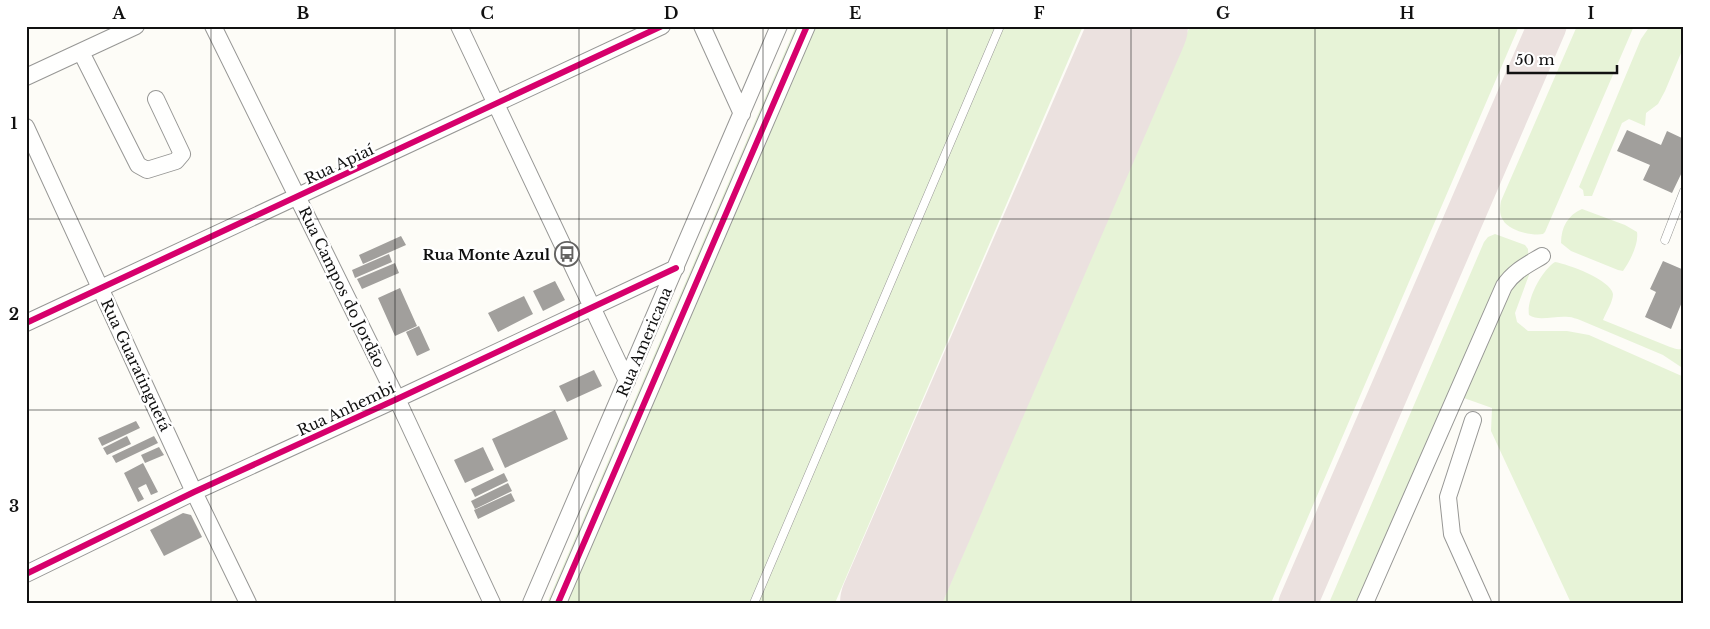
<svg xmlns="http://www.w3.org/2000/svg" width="1710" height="629" viewBox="0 0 1710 629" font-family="'Libre Baskerville',serif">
<rect width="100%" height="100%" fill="#fdfcf7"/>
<path fill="#e7f3d7" d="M796,26H1083L835,603H547Z
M1190,26H1519L1271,603H942Z
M1577,26H1634L1545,232L1543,234C1532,236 1509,231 1503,220C1499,215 1500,207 1501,201Z
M1650,26H1684V46L1665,91L1658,104L1646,113L1645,126L1629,119L1622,123L1592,196H1584L1583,190L1579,187L1641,39Z
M1582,209L1625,225L1637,232C1639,244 1630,261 1623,271L1618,270L1571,251L1561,243C1561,227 1568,215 1582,209Z
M1495,234L1525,245L1528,249L1529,275L1515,313L1517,322L1528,331H1567L1589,335L1684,377V603H1571L1491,431L1492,408L1461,397L1373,603H1329L1484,242L1488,237Z
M1555,262C1568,264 1611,280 1613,294C1613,302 1606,312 1603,320L1670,347C1676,349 1679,351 1684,347V369L1663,355L1580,320C1577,319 1572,317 1569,317C1556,315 1539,322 1529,315C1526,300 1542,270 1555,262Z"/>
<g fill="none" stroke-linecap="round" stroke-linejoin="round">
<path stroke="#ebe1df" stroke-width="39" d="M1298,603L1547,26"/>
<path stroke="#ebe1df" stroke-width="98" d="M889,603L1139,26"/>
</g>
<path fill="#a19f9c" d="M1627,130L1661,145L1667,131L1684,139V168L1672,193L1643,180L1650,165L1617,151Z
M401,236L406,245L363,264L359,255Z
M389,254L392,262L355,278L352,270Z
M1663,261L1684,270V303L1682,302L1671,329L1645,317L1656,292L1650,289Z
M395,263L399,273L362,289L357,279Z
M555,281L565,300L543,311L533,291Z
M400,288L417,326L395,336L378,298Z
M524,296L533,314L498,332L488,313Z
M419,326L430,350L417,356L406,332Z
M594,370L602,386L567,402L559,386Z
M555,410L568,439L505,468L492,439Z
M136,421L140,428L102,446L98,438Z
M127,436L131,444L107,455L103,448Z
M154,436L158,443L116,463L112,456Z
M159,447L164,455L145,463L141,455Z
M483,447L494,470L465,483L454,460Z
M143,463L158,492L151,495L146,484L138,488L144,499L138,502L124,473Z
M504,473L508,481L475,497L471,489Z
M508,483L512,491L475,509L471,501Z
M511,493L515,501L478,519L474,510Z
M183,513L191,515L202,537L164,556L150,530Z"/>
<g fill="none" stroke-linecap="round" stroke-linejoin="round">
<defs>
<path id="lane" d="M1665,240L1684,191
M754,603L1000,26"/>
<path id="street" d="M213,26L397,399L492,603
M459,26L627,381
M702,26L742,114
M81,52L138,165L147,170L176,161L182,154L156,99
M26,77L136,26
M26,127L194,492L248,603
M26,323L662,26
M1473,420L1448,497L1452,534L1483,603
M26,574L194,492L397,399L676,268
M531,603L779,26
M558,603L807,26
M1365,603L1504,286C1514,271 1527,265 1542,256"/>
</defs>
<use href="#lane" stroke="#979795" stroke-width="9"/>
<use href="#street" stroke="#979795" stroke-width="18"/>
<use href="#lane" stroke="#fffffe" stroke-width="8"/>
<use href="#street" stroke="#fffffe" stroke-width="16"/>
<defs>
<path id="cycleway" d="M26,323L662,26
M26,574L194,492L397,399L676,268
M558,603L807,26"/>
</defs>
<use href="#cycleway" stroke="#fff" stroke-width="9"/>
<use href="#cycleway" stroke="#d6006c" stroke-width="6"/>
</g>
<path fill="none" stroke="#111" stroke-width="1" stroke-opacity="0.55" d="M211,26V603M395,26V603M579,26V603M763,26V603M947,26V603M1131,26V603M1315,26V603M1499,26V603M26,219H1684M26,410H1684"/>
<defs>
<symbol id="bus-ring" viewBox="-11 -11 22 22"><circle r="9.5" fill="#fff" stroke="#646362" stroke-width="1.5"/><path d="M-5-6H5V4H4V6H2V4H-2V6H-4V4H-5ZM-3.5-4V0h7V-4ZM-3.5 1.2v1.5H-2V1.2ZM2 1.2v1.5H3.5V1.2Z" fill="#646362"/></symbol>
</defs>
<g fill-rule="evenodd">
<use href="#bus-ring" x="553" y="240" width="28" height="28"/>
</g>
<g text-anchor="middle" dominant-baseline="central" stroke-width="5" stroke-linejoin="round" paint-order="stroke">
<g font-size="15" fill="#111" stroke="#fff">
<text transform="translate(339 164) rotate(-25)">Rua Apiaí</text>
<text transform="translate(342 287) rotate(64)">Rua Campos do Jordão</text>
<text transform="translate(644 342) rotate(-67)">Rua Americana</text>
<text transform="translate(136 365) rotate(65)">Rua Guaratinguetá</text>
<text transform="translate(346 409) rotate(-25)">Rua Anhembi</text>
</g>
<g font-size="15" font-weight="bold" fill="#111" stroke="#fff" text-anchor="end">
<text x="550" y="254">Rua Monte Azul</text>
</g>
</g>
<rect width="1710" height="629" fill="none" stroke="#ffffff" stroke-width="55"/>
<path d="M1508 65v8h109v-8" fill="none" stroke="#111111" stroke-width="2.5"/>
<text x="1515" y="65" font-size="15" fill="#111111" stroke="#ffffff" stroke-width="4" paint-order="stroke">50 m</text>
<rect x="28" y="28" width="1654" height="574" fill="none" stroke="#111" stroke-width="2"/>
<g font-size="16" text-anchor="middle" font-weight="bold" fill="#111">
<text x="119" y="19">A</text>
<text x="303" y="19">B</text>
<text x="487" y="19">C</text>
<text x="671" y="19">D</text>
<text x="855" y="19">E</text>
<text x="1039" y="19">F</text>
<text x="1223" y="19">G</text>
<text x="1407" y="19">H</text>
<text x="1591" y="19">I</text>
<text x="14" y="129">1</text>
<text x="14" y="320">2</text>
<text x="14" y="512">3</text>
</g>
</svg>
